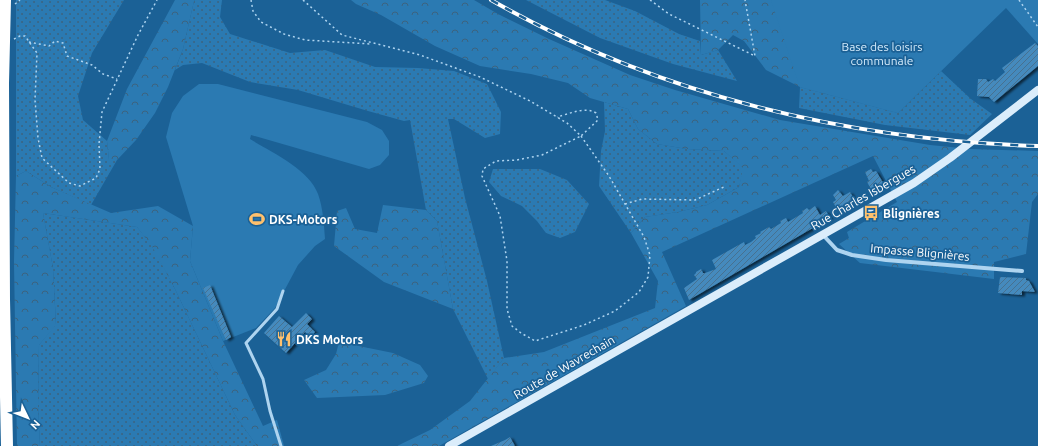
<svg xmlns="http://www.w3.org/2000/svg" width="1038" height="446" viewBox="0 0 1038 446" font-family="Ubuntu,sans-serif">
<defs>
<pattern id="grass-dots" width="8" height="8" patternUnits="userSpaceOnUse"><rect width="8" height="8" fill="#2b7ab2"/><path d="M2 2h.1M6 6h.1" fill="none" stroke="#3c637f" stroke-width="1.8" stroke-linecap="round"/></pattern>
<pattern id="forest-crowns" width="20" height="18" patternUnits="userSpaceOnUse"><rect width="20" height="18" fill="#2b7ab2"/><path d="M2 6a3 3 0 1 1 6 0M12 15a3 3 0 1 1 6 0" fill="none" stroke="#3c637f"/></pattern>
<pattern id="building-hatch" width="6" height="6" patternUnits="userSpaceOnUse"><rect width="6" height="6" fill="#448abd"/><path d="M-1 1l2-2M0 6l6-6M5 7l2-2" fill="none" stroke="#477190"/></pattern>
<filter id="shadow"><feDropShadow dx="3" dy="1.5" stdDeviation="1" flood-color="#0009"/></filter>
</defs>
<rect width="100%" height="100%" fill="#1b6196"/>
<path fill="url(#grass-dots)" d="M16,0H124L92,53L78,96L83,120L107,141L109,160H117L91,205L51,187L26,171L16,176Z
M195,0H222L220,17L230,34L290,53L325,50L375,67L418,68L454,71L487,84L501,112L500,134L485,138L454,119H448L465,198L487,281L504,358L488,379L453,309L437,221L426,210L410,120L404,121L368,111L298,90L250,82L202,63L183,65L175,70L183,49L194,1Z
M526,0H605L635,11L679,34L700,41L701,55L718,50L737,81L673,64L600,38Z
M941,71L971,99L992,114L970,135L885,125L799,108L800,87L898,113Z
M604,102L628,109L638,129L657,144L687,149L724,151L744,168L739,187L707,205L678,212L645,217L631,233L599,186L601,151L605,131Z
M493,169H540L567,180L589,204L575,232L560,238L546,233L537,221L522,206L501,196L489,182Z
M43,213L137,227L154,248L175,289L235,415L257,446H40L38,405L39,345L56,324L53,268Z"/>
<path fill="url(#forest-crowns)" d="M175,0H195L194,1L183,49L168,87L155,113L136,140L117,160H109L107,141L127,89Z
M351,0H474L498,14L549,39L630,75L675,90L780,120L930,145L970,149L1038,151V194L1032,202L1026,254L994,262V279L860,263L839,244L849,238L847,232L897,202L873,156L662,252L686,306L439,446H397L430,430L470,401L504,358L544,352L655,308L658,281L631,233L645,217L678,212L707,205L739,187L743,168L724,151L687,149L657,144L638,129L628,109L590,98L568,83L531,74L480,66L435,46L381,15L356,4Z
M700,0H1007L898,113L800,87L766,70L744,41L733,35L718,50L701,55Z
M26,171L51,187L111,213L158,206L193,226L190,261L223,341L263,426L277,420L284,446H257L235,415L175,289L153,248L137,227L43,213L53,268L56,325L39,345L38,405L40,446H17L14,262L16,176Z
M383,205L426,210L437,221L453,309L384,282L334,246L337,211L346,208L355,229L377,233Z
M339,342L393,353L420,365L428,376L424,383L385,395L317,398L304,380L326,370L336,354Z"/>
<path fill="#2b7ab2" d="M771,0H1038V44L1006,8L898,113L800,87Z
M199,84H218L367,122L382,130L389,141V155L380,165L369,169L251,135L250,139C271,152 309,169 318,194C323,208 324,224 325,239L315,246L298,265L275,308L256,328L223,341L190,261L193,226L166,137L172,113L183,96Z"/>
<path fill="url(#building-hatch)" filter="url(#shadow)" d="M1035,43L1038,46V66L994,102L989,97L977,96L978,79H986L988,82L993,79L995,81L1005,72L1002,68Z
M871,169L873,172L876,171L884,184L872,191L867,182L869,181L865,172Z
M838,190L843,196L850,192L854,199L849,202L850,204L838,211L833,202L836,200L833,195Z
M815,206L820,215L826,211L830,218L689,300L684,288L697,279L694,275L696,273V272L701,269L703,273H705L716,269L712,260L744,242L745,245L751,242L756,238L755,236L761,233L760,232L769,227L771,229L781,223L780,221L786,218L788,222L803,213L802,211L807,208L809,210Z
M1000,277L1026,278V280L1029,281L1035,292L1022,291V295L998,293Z
M210,285L231,337L226,340L203,288Z
M306,313L312,319L307,324L315,332L311,337L305,332L286,353L264,333L279,316L292,327Z
M510,437L515,446H491L505,440Z"/>
<g fill="none" stroke-linecap="round" stroke-linejoin="round">
<path stroke="#aed4f0" stroke-width="1.5" stroke-dasharray="2 3" stroke-linecap="butt" d="M251,0L253,11L261,22L284,34L305,40L371,44
M303,0L342,35L420,55L480,77L530,101L567,123L581,136L598,120L596,113C585,106 569,114 557,117
M650,0L669,14L755,56L745,0
M1019,0L1038,27
M15,4L20,0
M14,39L20,36H25L37,53L35,100L38,138L42,158L69,183L80,186L96,178L100,169L99,144L102,112L138,35L157,0
M29,42L49,46L55,41L63,43L67,56L92,65L103,74L117,79
M581,136L609,176L644,237L650,255L648,277L639,292L615,311L584,325L535,341L521,333L512,326L507,309V261L500,216L482,176L483,169L496,161L517,160L542,155Z
M625,204L642,199L695,200L726,186"/>
<path stroke="#aed4f0" stroke-width="3" d="M281,446L270,411L263,379L246,343L277,309L283,291"/>
<path stroke="#aed4f0" stroke-width="4" d="M823,235L837,250L852,255L886,260L1022,271"/>
<path stroke="#dbedfb" stroke-width="8" d="M449,446L914,183L950,158L1038,90"/>
<path stroke="#fff" stroke-width="12" d="M3,83L4,299L7,446"/>
<defs>
<path id="rail" d="M491,0C658,95 847,140 1038,146"/>
</defs>
<use href="#rail" stroke="#fff" stroke-width="4"/>
<use href="#rail" stroke="#1b6196" stroke-width="2.5" stroke-dasharray="8" stroke-linecap="butt"/>
<path stroke="#fff" stroke-width="12" d="M3,83L5,0"/>
</g>
<defs>
<symbol id="bus-bare" viewBox="-9 -9 18 18"><path d="M-5-6H5V4H4V6H2V4H-2V6H-4V4H-5ZM-3.5-4V0h7V-4ZM-3.5 1.2v1.5H-2V1.2ZM2 1.2v1.5H3.5V1.2Z" fill="#ffc16d" stroke="#1b6196" stroke-width="2.5" paint-order="stroke"/></symbol>
<symbol id="stadium-bare" viewBox="-9 -9 18 18"><path d="M0-5a6.5 5 0 1 0 0 10a6.5 5 0 1 0 0-10ZM-3.5-1.8h7v3.6h-7Z" fill="#ffc16d" stroke="#1b6196" stroke-width="2.5" paint-order="stroke"/></symbol>
<symbol id="restaurant-bare" viewBox="-9 -9 18 18"><path d="M-5-6h1v4h1v-4h1v4h1v-4h1v5L-1.5 .5V6h-2V.5L-5-1ZM5-6V6H3V1.5H1.5Q1.5-4 5-6Z" fill="#ffc16d" stroke="#1b6196" stroke-width="2.5" paint-order="stroke"/></symbol>
</defs>
<g fill-rule="evenodd">
<use href="#bus-bare" x="860" y="202" width="22" height="22"/>
<use href="#stadium-bare" x="246" y="208" width="22" height="22"/>
<use href="#restaurant-bare" x="273" y="328" width="22" height="22"/>
</g>
<g text-anchor="middle" dominant-baseline="central" stroke-width="3.5" stroke-linejoin="round" paint-order="stroke">
<g font-size="12" fill="#d4ebfb" stroke="#1b6196">
<text x="882" y="46">Base des loisirs<tspan x="882" dy="14">communale</tspan></text>
</g>
<g font-size="12" fill="#fff" stroke="#1b6196">
<text transform="translate(863 197) rotate(-30)">Rue Charles Isbergues</text>
<text transform="translate(920 252) rotate(5)">Impasse Blignières</text>
<text transform="translate(564 367) rotate(-30)">Route de Wavrechain</text>
</g>
<g font-size="12" font-weight="bold" fill="#fff" stroke="#1b6196" text-anchor="start">
<text x="883" y="213">Blignières</text>
<text x="269" y="219">DKS-Motors</text>
<text x="296" y="339">DKS Motors</text>
</g>
</g>
<g transform="translate(28 418) rotate(133)" stroke="#1b6196" stroke-width="3" paint-order="stroke">
<path d="M0-3L7 15L0 10L-7 15Z" fill="#ffffff"/>
<text y="-6" font-size="11" font-weight="bold" text-anchor="middle" fill="#ffffff">N</text>
</g>
</svg>
